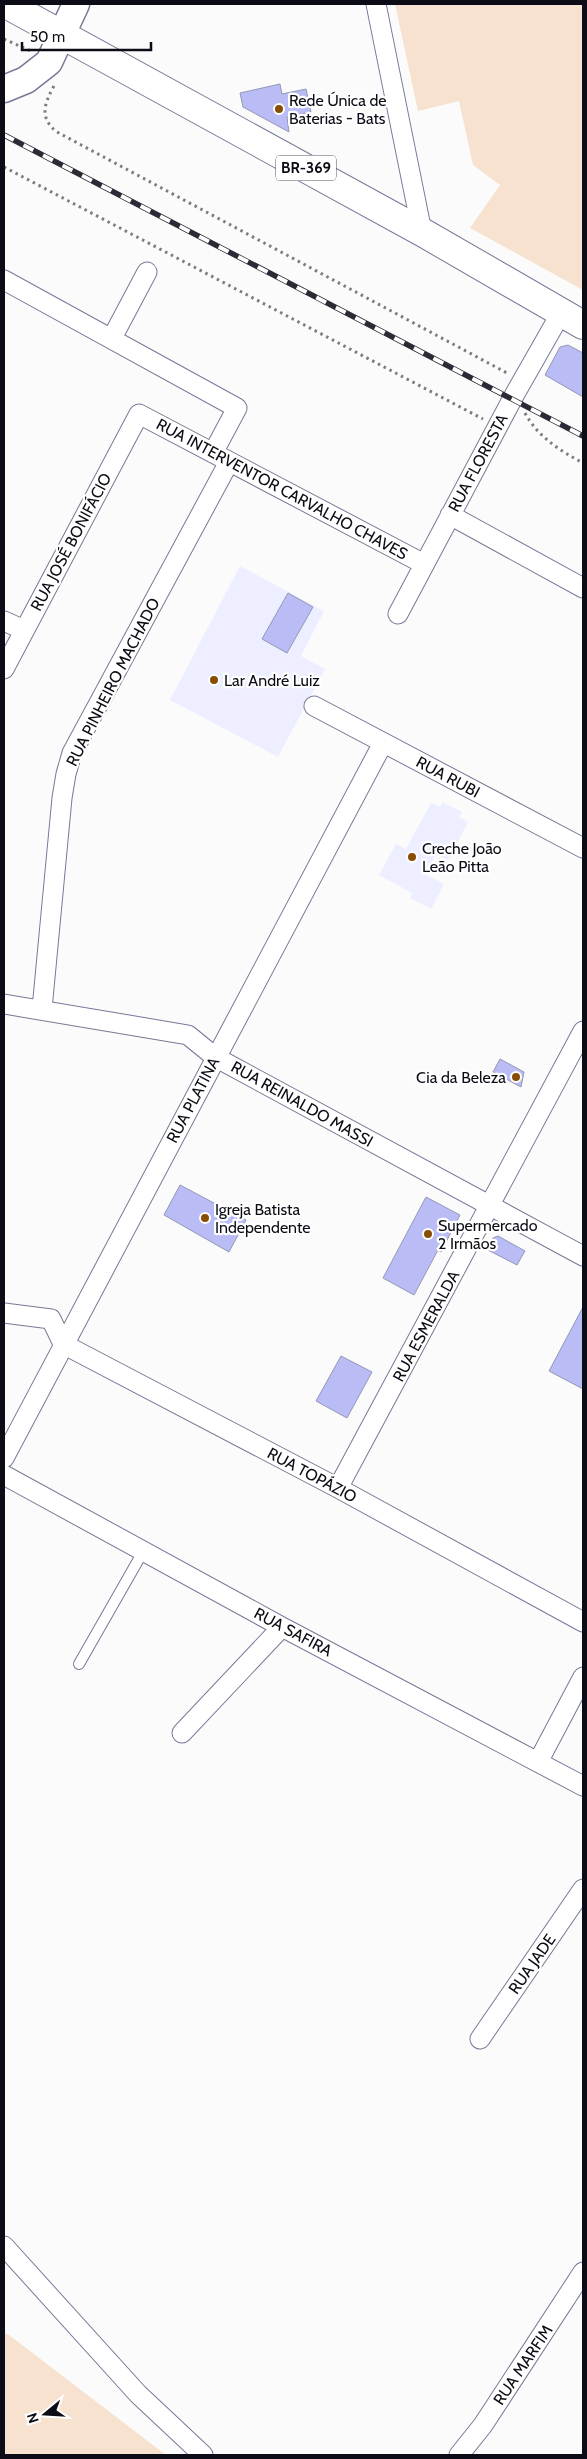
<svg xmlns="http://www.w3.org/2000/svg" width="587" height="2459" viewBox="0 0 587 2459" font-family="Cabin,sans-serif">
<rect width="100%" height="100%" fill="#fbfbfb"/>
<path fill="#edeeff" d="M240,566L324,611L301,656L325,669L278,757L170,700Z
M442,802L462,812L459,817L468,822L448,860L436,854L425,874L444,884L431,909L410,898L412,893L379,875L396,844L406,849L431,803L440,807Z"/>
<path fill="#f7e2d0" d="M395,4H583V290L470,228L500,185L473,165L459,101L418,111Z
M4,2333L9,2335L166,2455H4Z"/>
<path fill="#b9bcf5" stroke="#9497b6" d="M280,84L282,94L306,89L311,112L287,117L289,132L243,107L240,93Z
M568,345L583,353V397L545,375L560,347Z
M288,593L313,607L287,653L262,639Z
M500,1059L524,1072L521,1087L493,1072Z
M180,1185L246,1220L229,1252L164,1215Z
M426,1197L460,1215L441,1252L438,1250L414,1295L383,1278Z
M498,1236L525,1251L517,1265L486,1249L493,1238Z
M583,1307V1389L549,1371Z
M341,1356L372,1372L347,1418L316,1401Z"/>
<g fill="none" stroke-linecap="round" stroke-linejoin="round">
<defs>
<path id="service" d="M79,1664L144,1550"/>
<path id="minor" d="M376,4L422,232
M4,280L237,408L213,453
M112,338L147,272
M450,515L583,588
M398,614L516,392L561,313
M4,621L24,630
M4,669L139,414L424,564
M314,706L583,848
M4,1004L188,1035L215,1057L583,1256
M42,1009L62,798L66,774L72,753L229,462
M4,1313L51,1319L63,1344L338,1488L583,1622
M4,1458L383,743
M4,1475L282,1627L583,1786
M338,1488L583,1031
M182,1733L282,1627
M538,1762L583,1677
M480,2039L583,1889
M4,2246L138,2394L203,2455
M459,2455L483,2425L583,2272"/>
<path id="secondary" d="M4,89L26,80L49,62L76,4"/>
<path id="primary" d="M6,4L422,232L583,325"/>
</defs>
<use href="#service" stroke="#777996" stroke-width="12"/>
<use href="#minor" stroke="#777996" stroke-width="21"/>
<use href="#secondary" stroke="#777996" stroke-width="29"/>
<use href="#primary" stroke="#777996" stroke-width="30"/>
<path stroke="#7c7c82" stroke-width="3" stroke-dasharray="2.5 4" stroke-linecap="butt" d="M4,39L31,51
M54,86C44,104 39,118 57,132L507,373
M4,167L483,419
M525,413C538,437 559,450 583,463"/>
<use href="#service" stroke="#fff" stroke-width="10"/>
<use href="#minor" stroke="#fff" stroke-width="19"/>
<use href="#secondary" stroke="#fff" stroke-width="26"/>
<use href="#primary" stroke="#fff" stroke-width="28"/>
<defs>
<path id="rail" d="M4,135L583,436"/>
</defs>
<use href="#rail" stroke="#2b2b35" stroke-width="5.5"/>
<use href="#rail" stroke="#fff" stroke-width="4" stroke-dasharray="11" stroke-linecap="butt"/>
</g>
<g fill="#874e03" stroke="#fff" stroke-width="2">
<circle cx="279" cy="109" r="5"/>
<circle cx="214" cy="680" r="5"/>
<circle cx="412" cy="857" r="5"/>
<circle cx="516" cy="1077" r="5"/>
<circle cx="205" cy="1218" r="5"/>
<circle cx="428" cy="1234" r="5"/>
</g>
<g text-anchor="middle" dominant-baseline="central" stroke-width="4.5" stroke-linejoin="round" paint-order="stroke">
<rect fill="#fff" stroke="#55555d" stroke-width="1" x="276" y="155.5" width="60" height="25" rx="4"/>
<g font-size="15" font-weight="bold" fill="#0c0c17">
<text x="306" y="168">BR-369</text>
</g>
<g font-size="16" fill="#0c0c17" stroke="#fff" text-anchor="start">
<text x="289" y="100">Rede Única de<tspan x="289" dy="18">Baterias - Bats</tspan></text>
<text x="224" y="680">Lar André Luiz</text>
<text x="422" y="848">Creche João<tspan x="422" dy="18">Leão Pitta</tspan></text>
<text x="506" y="1077" text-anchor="end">Cia da Beleza</text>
<text x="215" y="1209">Igreja Batista<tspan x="215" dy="18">Independente</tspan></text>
<text x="438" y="1225">Supermercado<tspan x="438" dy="18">2 Irmãos</tspan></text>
</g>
<g font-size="16" fill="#0c0c17" stroke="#fff">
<text transform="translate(478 463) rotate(-62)">RUA FLORESTA</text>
<text transform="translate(282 489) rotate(28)">RUA INTERVENTOR CARVALHO CHAVES</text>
<text transform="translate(71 542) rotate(-62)">RUA JOSÉ BONIFÁCIO</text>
<text transform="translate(113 682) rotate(-63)">RUA PINHEIRO MACHADO</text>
<text transform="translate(448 777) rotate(28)">RUA RUBI</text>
<text transform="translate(193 1100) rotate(-62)">RUA PLATINA</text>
<text transform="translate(302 1104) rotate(29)">RUA REINALDO MASSI</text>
<text transform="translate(426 1326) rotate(-62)">RUA ESMERALDA</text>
<text transform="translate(312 1475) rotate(28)">RUA TOPÁZIO</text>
<text transform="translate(293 1632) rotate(28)">RUA SAFIRA</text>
<text transform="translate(532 1964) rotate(-55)">RUA JADE</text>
<text transform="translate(523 2365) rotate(-56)">RUA MARFIM</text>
</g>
</g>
<rect width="587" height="2459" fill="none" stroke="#0c0c17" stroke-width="10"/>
<g transform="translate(45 2414) rotate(252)" stroke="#ffffff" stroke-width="4" paint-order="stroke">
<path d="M0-4L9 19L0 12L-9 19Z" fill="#0c0c17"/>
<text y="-8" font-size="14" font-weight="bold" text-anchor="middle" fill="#0c0c17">N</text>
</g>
<path d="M22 42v8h129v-8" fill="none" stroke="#0c0c17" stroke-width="2.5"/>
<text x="30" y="42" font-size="15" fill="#0c0c17" stroke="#ffffff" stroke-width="4" paint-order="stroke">50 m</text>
</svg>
